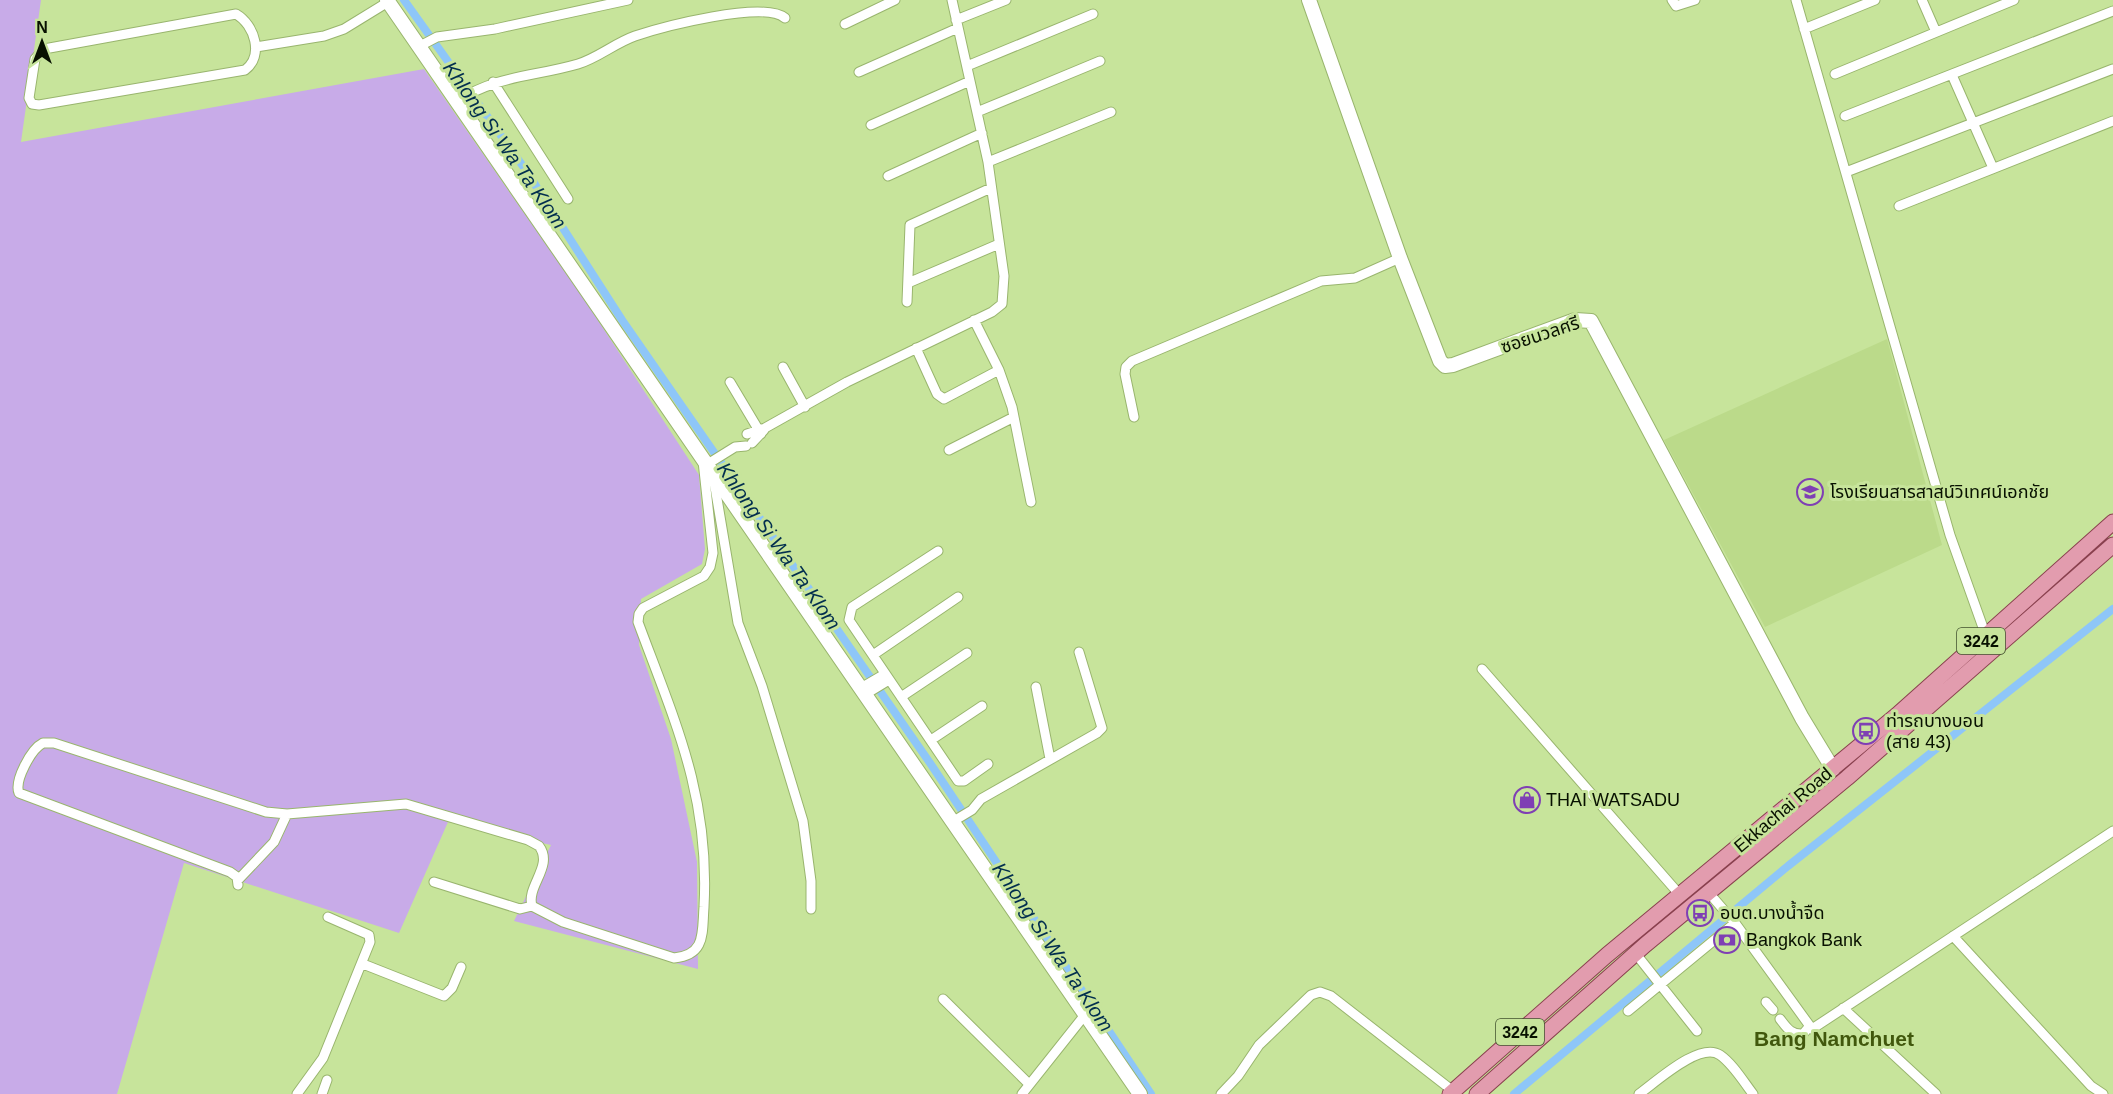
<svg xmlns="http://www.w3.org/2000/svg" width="2113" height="1094" viewBox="0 0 2113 1094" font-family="Arial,'Noto Sans Thai',sans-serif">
<rect width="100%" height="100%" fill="#c7e49b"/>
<path fill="#bbda8a" d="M1887,339L1942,545L1765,627L1664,440Z"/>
<path fill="#c8abe8" d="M0,0H41L21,142L424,69L588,305L699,475L705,549L702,564L641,599L639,645L671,739L697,862L698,969L514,921L551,845L448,822L399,933L184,863L117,1094H0Z"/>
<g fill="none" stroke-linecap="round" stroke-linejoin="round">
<path stroke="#8ec6f8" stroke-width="8" d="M404,0L525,169L622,320L930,763L1151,1094
M1514,1094L1788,866L2113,609"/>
<defs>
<path id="street" d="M1672,0L1676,6L1695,0
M1796,0L1950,535L1986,636
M1922,0L1936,32
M236,14C255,25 264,56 245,70L39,105L32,104L29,98L35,59L44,49Z
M956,20L1006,0
M845,24L895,0
M1804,29L1875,0
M256,47L324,36L344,29L388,2
M418,47L437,37L495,29L628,0
M967,66L1093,14
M859,72L958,28
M1835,74L2014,0
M1952,75L1993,168
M493,82L568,199
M457,101C498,75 533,77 578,64C598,58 615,43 635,36C662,27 764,0 785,18
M977,112L1100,61
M1845,116L2113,11
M871,125L970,81
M988,162L1111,112
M1846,172L2113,69
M888,176L982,133
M1899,206L2113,121
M908,283L999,244
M907,302L910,225L991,188
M974,320L999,370L1012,407L1031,502
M916,348L937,394L944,399L999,370
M783,367L805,407
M730,382L761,434
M1134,417L1125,374L1126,367L1132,361L1321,281L1355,278L1400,258
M747,434L765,428L847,382L992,312L1002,304L1004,276L988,162L952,0
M752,443L764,430
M949,450L1014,417
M706,465L735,447L746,446
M714,481L738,623L762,686L803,821L811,881V909
M938,551L852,607L849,620L958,781H964L988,764
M873,655L958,597
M1482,669L1680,895
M1036,687L1050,759
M861,688L885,674
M866,694L889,680
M901,697L967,653
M931,740L982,706
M952,822L972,810L981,799L1097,733L1102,728L1079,652
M238,880L274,842L287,814
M434,882L520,909L532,906
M238,885L237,877L230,872L19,793C14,781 31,749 43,743H54L266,812L287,814L406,804L528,840L539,846C554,866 526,886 532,906L563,922L674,958C706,955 702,933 704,907C710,796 675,722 638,622L639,614L643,608L704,576L710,567L713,553L703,461
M1709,893L1735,923L1812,1029L2113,831
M1953,936L2091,1086L2103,1094
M1636,954L1697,1031
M363,964L444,996L452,988L461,967
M943,999L1029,1084
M1766,1002L1773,1010
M1843,1008L1936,1094
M1628,1011L1735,923
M1780,1019C1787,1028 1791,1035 1803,1034L1809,1027
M297,1094L323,1058L370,942L369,935L328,917
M322,1094L327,1080
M1022,1094L1084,1016
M1221,1094L1238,1076L1259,1045L1311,995L1320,992L1331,996L1453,1091
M1639,1094C1656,1082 1700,1041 1720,1055C1733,1064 1743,1081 1753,1094"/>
<path id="secondary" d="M387,0L1140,1094
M1309,0L1400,258L1440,361L1445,366L1453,365L1575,320L1591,321L1802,718L1833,769"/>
<path id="primary" d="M1450,1094L1607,955L1897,715L2113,522
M1477,1094L1645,945L1847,778L2113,545"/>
</defs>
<use href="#street" stroke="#99b56e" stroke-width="11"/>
<use href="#secondary" stroke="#99b56e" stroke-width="16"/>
<use href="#primary" stroke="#89404e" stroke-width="17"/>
<use href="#street" stroke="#fff" stroke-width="9"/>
<use href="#secondary" stroke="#fff" stroke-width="14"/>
<use href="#primary" stroke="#e29cae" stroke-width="15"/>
</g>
<defs>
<symbol id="school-ring" viewBox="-11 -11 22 22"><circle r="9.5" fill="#c7e49b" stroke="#7f3fb4" stroke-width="1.5"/><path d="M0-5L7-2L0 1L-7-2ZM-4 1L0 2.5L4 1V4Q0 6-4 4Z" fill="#7f3fb4"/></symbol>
<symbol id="bus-ring" viewBox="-11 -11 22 22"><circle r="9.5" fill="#c7e49b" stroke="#7f3fb4" stroke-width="1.5"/><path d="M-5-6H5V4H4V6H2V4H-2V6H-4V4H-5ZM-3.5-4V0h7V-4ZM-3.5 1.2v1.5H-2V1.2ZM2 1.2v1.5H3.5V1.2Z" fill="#7f3fb4"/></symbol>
<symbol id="shop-ring" viewBox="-11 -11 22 22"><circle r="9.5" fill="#c7e49b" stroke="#7f3fb4" stroke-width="1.5"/><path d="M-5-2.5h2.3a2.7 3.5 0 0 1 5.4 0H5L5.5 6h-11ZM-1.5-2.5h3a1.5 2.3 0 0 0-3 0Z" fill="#7f3fb4"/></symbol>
<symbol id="bank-ring" viewBox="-11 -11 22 22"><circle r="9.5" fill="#c7e49b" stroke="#7f3fb4" stroke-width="1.5"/><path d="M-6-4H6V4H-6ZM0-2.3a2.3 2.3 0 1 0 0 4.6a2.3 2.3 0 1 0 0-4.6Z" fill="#7f3fb4"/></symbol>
</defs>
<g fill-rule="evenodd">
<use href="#school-ring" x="1795" y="477" width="30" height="30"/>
<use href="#bus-ring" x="1851" y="716" width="30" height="30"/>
<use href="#shop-ring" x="1512" y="785" width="30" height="30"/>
<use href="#bus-ring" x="1685" y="898" width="30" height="30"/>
<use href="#bank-ring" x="1712" y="925" width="30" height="30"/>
</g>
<g text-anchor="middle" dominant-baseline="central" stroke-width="6" stroke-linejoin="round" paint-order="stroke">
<g fill="#c7e49b" stroke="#41502e" stroke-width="1.5">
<rect x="1957" y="628" width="48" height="26" rx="4.5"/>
<rect x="1496" y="1019" width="48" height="26" rx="4.5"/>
</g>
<g font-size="16" font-weight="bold" fill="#081100">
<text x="1981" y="641">3242</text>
<text x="1520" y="1032">3242</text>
</g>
<g font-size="18" fill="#081100" stroke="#c7e49b">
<text transform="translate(1540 335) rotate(-18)">ซอยนวลศรี</text>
<text transform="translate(1783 810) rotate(-40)">Ekkachai Road</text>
</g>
<g font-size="18" fill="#081100" stroke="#c7e49b" text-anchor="start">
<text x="1830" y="492">โรงเรียนสารสาสน์วิเทศน์เอกชัย</text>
<text x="1886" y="721">ท่ารถบางบอน<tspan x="1886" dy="21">(สาย 43)</tspan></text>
<text x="1546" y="800">THAI WATSADU</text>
<text x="1720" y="913">อบต.บางน้ำจืด</text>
<text x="1746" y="940">Bangkok Bank</text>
</g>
<g font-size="20" font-style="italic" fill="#022e4e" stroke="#c7e49b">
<text transform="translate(505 145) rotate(55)">Khlong Si Wa Ta Klom</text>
<text transform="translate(779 546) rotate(55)">Khlong Si Wa Ta Klom</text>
<text transform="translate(1053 947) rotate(56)">Khlong Si Wa Ta Klom</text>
</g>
<g font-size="21" font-weight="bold" fill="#41580d" stroke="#c7e49b">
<text x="1834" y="1038">Bang Namchuet</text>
</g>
</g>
<g transform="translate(42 42)" stroke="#c7e49b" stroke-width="4.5" paint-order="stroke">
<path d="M0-4.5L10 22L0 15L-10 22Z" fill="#081100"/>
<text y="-9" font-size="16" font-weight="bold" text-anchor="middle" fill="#081100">N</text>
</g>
</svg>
